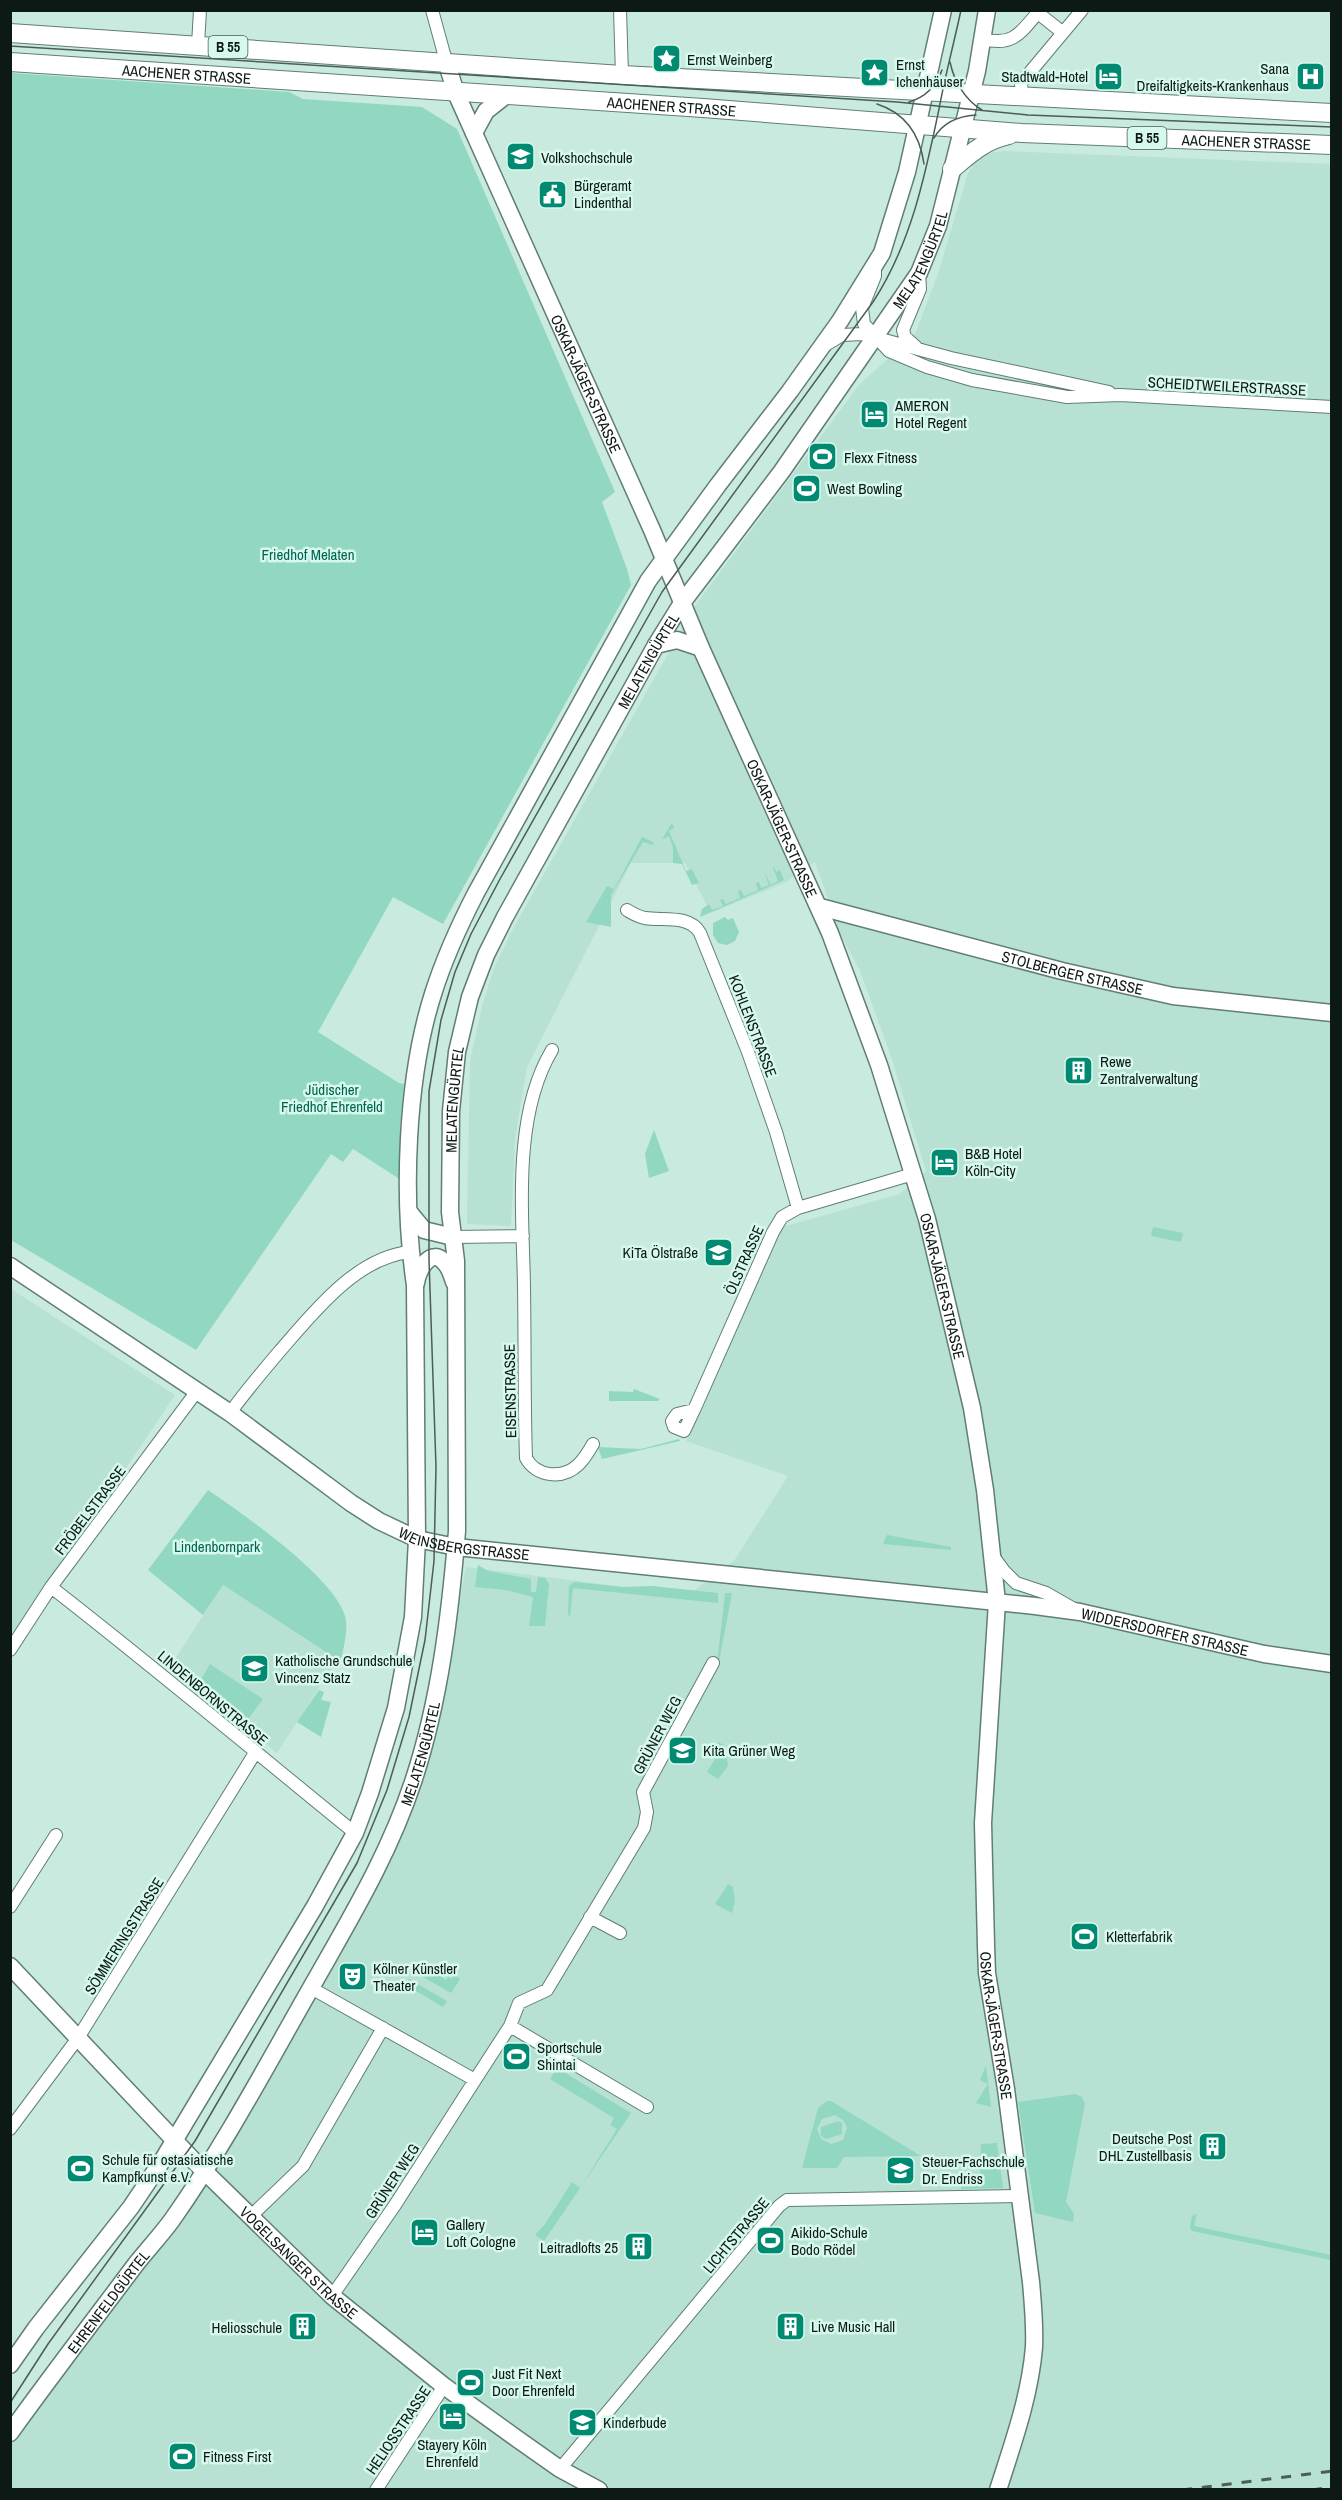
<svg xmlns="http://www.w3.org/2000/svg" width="1342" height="2500" viewBox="0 0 1342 2500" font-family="'Archivo Narrow',sans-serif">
<rect width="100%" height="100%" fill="#c9eadf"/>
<path fill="#b7e1d3" d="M1004,151L1331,164V2489L11,2490V2444L157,2245L387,1865L435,1730L466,1567L688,1595L734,1561L788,1476L686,1441L768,1258L779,1228L900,1194L926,1171L891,1056L860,971L840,933L815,862L786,882L711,913L685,863H631L527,1067L515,1139L511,1226L467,1224L470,1061L482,1006L494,968L513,929L695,606L859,385L915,334L938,274L968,173L974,163L989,153Z
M11,1289L175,1395L11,1640Z
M223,1585L337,1660L277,1753L171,1665Z"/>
<path fill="#91d7c2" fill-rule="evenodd" d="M11,73L289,92L303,99L422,107L457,129L615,492L602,502L627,569L631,585L443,924L393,897L318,1032L399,1083L404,1084L400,1129L401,1180L353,1149L343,1162L331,1154L196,1350L11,1240Z
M672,823L674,828L669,831L686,871L692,869L699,883L692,885L682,864L673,863V847L669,836L662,839Z
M642,837L653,842V845L643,842L611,895V927L586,922L607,886L614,889Z
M774,867L776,872L780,870L784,880L700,917L702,909L709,904L712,910L723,906L720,900L723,899L726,904L740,898L738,891L741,890L744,896L758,890L756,883L759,882L761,888L769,885L764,872L771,885L778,881L773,868Z
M725,917L728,920L733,918L739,932L735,941L727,945L718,943L713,935V923Z
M654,1130L669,1171L649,1178L645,1154Z
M1153,1227L1183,1233L1181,1242L1151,1236Z
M634,1389L660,1399L658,1401H609V1391L633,1392Z
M679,1439L680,1441L602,1459L598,1447L641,1449Z
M208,1490C243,1514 334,1577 345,1616C349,1629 343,1648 341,1662L223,1585L203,1615L148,1570Z
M887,1535L951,1547V1550L883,1544Z
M478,1565L488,1571L531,1579V1592H536L538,1577L545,1578L549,1584L545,1626H529L533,1597L506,1590L475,1587Z
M574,1582L623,1587L652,1586L718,1593V1603L573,1588L570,1616L568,1615L569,1586Z
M725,1593H732L718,1667L717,1664Z
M210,1664L263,1699L244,1725L197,1686Z
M319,1690L324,1692L321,1700L331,1702L321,1737L297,1722Z
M718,1742L724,1745L728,1766L718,1779L707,1772L715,1759L710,1756Z
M728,1884L733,1887L735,1902L732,1913L715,1904Z
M429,1969L446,1980L448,1977L452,1979L454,1975L460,1979L451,1993L423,1977Z
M409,1979L447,2001L443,2007L406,1985Z
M986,2066L991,2107L976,2103L988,2084L980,2080Z
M557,2068L631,2113L544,2241L535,2235L545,2224L572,2182L580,2188L617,2129L610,2125L614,2118L550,2079Z
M1075,2094L1082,2097L1085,2104L1066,2202L1074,2214L1073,2222L1035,2213L1018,2102Z
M827,2101H831L921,2156L844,2157L837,2168H802L818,2108ZM835,2115L844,2121L847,2128L843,2140L831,2144L821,2139L817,2129L822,2119Z
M838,2121L842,2123V2134L826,2139L821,2136V2127Z
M997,2143L1003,2188L961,2189V2180L975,2179L980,2172L981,2144Z
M1197,2214L1194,2226L1331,2255V2260L1192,2231L1190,2228L1192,2216Z"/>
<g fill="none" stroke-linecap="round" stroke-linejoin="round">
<defs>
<path id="street" d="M432,10L446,61
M620,10L622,75
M1038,13L1062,32
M983,39C1014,47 1021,32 1040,10
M198,45L200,10
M1022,98L1021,83L1082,10
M875,270V276L862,308L864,324L889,351L927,367L972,380L1067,397L1120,395L1332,407
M827,344L842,335L862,334L951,358L1109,392
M916,347L905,337L903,330L920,289L919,273
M627,910C632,913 638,917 645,918C662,921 689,914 700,933L748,1052L776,1132L798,1208
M552,1050C512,1117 523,1213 524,1288C525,1345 524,1401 526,1458C536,1477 563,1480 579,1464C585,1458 589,1451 593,1444
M453,1237L523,1236
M694,1410L677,1414L672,1421L674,1427L684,1431L694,1410L773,1232L782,1217L798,1208L913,1174
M230,1413C245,1392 262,1372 279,1352C312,1314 356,1257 410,1252
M993,1556L1004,1571L1016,1583L1046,1593L1074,1609
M51,1587C154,1667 254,1751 355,1833
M10,1650L51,1587L197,1391
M10,1907L56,1835
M590,1917L620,1933
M311,1988L475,2080
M510,2026L647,2107
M10,2129L78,2038L255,1753
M250,2217L303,2166L383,2028
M332,2296L395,2205L475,2080L510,2026L519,2003L547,1990L644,1828L647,1812L643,1792L713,1663
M560,2469L779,2206L787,2200L1019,2196
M376,2490L444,2386"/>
<g id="secondary">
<path id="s1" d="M446,61L456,93L652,530L701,648L830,933L879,1065L927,1219L972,1408L985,1490L997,1602L983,1823L986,1946L987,1973L1006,2089L1031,2282C1033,2304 1035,2325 1034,2347C1030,2396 1013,2443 998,2490"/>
<path d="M474,133L486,111L505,96"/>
<path d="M656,645L677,640L701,648"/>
<path id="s2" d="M820,907L1062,971L1173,996L1332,1013"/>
<path d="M410,1213L424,1230L453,1237"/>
<path id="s3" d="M10,1266L230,1413L351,1503L379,1521L417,1539L456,1547L1035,1606L1080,1612L1264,1654L1332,1664"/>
<path d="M416,1283C418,1270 431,1246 445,1263C450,1268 452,1276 454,1282"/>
<path id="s4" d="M10,1966L194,2161L332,2296L444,2386L516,2438L560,2469L599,2490"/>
<path d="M10,2365L36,2328L131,2207L162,2161L315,1906L355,1833L370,1793L396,1708L413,1617L417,1539L415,1285C402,1197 406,1079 433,994C444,959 459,926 476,893L648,581L718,485L790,391L840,321L882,253L907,172L943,10"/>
<path id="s5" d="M10,2433C51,2376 94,2320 136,2264C148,2249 161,2235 172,2220C224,2146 267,2065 312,1986C351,1917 389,1855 414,1779C440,1699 450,1615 457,1531L456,1261L450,1212L451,1111L457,1052L470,997L486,955L505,917L656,645L682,603L782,471L919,273L938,226L977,71L987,10"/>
</g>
<g id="primary">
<path d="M10,33L622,75L1332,113"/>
<path id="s6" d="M10,62L703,108L1022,133L1332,145"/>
<path d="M952,169C970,154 985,140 1009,135"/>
</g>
</defs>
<use href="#street" stroke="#607e74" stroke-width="14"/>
<use href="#secondary" stroke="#607e74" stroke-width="19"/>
<use href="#primary" stroke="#607e74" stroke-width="20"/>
<use href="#street" stroke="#fff" stroke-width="12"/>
<use href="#secondary" stroke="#fff" stroke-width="16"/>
<use href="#primary" stroke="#fff" stroke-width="18"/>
<path stroke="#4a5d57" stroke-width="1.5" d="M10,46L897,102L1028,115L1332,127
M950,62C954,81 965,100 982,110
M909,102C926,97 936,87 942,70
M877,104C905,113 920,135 924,164
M934,138C943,122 959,116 976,115
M10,2403L48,2344L195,2141L357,1863L387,1790L409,1717L425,1640L434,1561L436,1467L429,1260V1091L441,1020L455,972L471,934L500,879L662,592L873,302C911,244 925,176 939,109C945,76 954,43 961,10"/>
<path stroke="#4a5d57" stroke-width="3" stroke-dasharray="10 10" stroke-linecap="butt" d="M1182,2490L1332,2471
M1312,2490L1332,2487"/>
</g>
<defs>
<symbol id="sight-square" viewBox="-11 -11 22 22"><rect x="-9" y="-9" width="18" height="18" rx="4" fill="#008a71" stroke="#d6f8ed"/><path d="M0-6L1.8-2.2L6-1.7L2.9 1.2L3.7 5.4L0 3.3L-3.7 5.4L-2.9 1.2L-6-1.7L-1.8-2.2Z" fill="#fff"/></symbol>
<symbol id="hotel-square" viewBox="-11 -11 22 22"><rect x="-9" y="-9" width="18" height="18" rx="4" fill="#008a71" stroke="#d6f8ed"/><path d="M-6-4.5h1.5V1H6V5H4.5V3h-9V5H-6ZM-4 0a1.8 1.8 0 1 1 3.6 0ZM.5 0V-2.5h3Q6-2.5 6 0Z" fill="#fff"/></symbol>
<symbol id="hospital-square" viewBox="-11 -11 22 22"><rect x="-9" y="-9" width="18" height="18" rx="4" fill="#008a71" stroke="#d6f8ed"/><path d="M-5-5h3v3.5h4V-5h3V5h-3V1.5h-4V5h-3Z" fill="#fff"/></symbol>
<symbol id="university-square" viewBox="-11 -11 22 22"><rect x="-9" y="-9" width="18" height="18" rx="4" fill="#008a71" stroke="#d6f8ed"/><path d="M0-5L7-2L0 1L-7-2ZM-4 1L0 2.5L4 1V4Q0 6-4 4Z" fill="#fff"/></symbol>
<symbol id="civic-square" viewBox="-11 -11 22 22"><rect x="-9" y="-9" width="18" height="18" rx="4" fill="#008a71" stroke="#d6f8ed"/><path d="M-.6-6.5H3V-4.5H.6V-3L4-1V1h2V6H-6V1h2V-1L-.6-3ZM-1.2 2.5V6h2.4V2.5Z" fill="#fff"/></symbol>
<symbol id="stadium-square" viewBox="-11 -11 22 22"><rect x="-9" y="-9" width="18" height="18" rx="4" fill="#008a71" stroke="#d6f8ed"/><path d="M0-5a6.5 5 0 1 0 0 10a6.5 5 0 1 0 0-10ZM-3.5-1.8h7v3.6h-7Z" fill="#fff"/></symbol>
<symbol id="building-square" viewBox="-11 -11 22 22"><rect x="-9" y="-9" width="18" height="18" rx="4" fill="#008a71" stroke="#d6f8ed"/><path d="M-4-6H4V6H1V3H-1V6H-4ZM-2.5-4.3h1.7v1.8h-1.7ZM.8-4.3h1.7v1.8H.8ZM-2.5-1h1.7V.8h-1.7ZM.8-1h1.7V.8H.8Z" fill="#fff"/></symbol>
<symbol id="school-square" viewBox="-11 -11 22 22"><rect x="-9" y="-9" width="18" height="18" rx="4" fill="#008a71" stroke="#d6f8ed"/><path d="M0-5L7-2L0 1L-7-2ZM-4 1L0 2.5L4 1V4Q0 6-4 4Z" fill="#fff"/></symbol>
<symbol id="theatre-square" viewBox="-11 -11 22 22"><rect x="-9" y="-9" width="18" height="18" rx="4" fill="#008a71" stroke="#d6f8ed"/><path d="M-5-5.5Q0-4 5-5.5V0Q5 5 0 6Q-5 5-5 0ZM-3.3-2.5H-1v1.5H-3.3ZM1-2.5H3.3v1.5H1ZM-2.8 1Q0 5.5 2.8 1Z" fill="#fff"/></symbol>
</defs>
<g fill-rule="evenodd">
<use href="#sight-square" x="650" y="42" width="33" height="33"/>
<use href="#sight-square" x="858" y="56" width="33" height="33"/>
<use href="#hotel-square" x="1092" y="60" width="33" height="33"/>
<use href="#hospital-square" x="1294" y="60" width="33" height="33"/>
<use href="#university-square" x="504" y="140" width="33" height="33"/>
<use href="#civic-square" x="536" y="178" width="33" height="33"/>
<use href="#hotel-square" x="858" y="398" width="33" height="33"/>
<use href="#stadium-square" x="806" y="440" width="33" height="33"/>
<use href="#stadium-square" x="790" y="472" width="33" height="33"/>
<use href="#building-square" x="1062" y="1054" width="33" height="33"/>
<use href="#hotel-square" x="928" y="1146" width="33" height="33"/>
<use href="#school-square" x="702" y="1236" width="33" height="33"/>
<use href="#school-square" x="238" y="1652" width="33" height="33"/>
<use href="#school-square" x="666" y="1734" width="33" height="33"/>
<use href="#stadium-square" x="1068" y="1920" width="33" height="33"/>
<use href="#theatre-square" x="336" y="1960" width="33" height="33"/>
<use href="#stadium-square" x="500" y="2040" width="33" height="33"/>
<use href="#building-square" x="1196" y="2130" width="33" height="33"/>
<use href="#stadium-square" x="64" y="2152" width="33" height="33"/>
<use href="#school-square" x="884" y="2154" width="33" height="33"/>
<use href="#hotel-square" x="408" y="2216" width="33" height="33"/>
<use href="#stadium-square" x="754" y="2224" width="33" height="33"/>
<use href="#building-square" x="622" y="2230" width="33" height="33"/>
<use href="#building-square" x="774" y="2310" width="33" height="33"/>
<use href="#building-square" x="286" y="2310" width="33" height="33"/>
<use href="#stadium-square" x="454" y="2366" width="33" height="33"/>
<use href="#hotel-square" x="436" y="2400" width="33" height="33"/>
<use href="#school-square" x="566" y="2406" width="33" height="33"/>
<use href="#stadium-square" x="166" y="2440" width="33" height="33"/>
</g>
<g text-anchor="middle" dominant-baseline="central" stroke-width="5" stroke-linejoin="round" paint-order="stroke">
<g fill="#d6f8ed" stroke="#495c56" stroke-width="1.5">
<rect x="208.5" y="36" width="39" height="22" rx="4.5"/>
<rect x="1127.5" y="127" width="39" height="22" rx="4.5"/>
</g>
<g font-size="14" font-weight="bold" fill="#0d1915">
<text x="228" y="47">B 55</text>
<text x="1147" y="138">B 55</text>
</g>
<g font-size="15" fill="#0d1915" stroke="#d6f8ed" text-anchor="start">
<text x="687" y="59">Ernst Weinberg</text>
<text x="896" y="64">Ernst<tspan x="896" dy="17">Ichenhäuser</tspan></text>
<text x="1289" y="68" text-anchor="end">Sana<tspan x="1289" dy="17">Dreifaltigkeits-Krankenhaus</tspan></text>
<text x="1088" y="76" text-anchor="end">Stadtwald-Hotel</text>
<text x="541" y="157">Volkshochschule</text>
<text x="574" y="185">Bürgeramt<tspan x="574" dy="17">Lindenthal</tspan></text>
<text x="895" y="405">AMERON<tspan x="895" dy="17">Hotel Regent</tspan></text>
<text x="844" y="457">Flexx Fitness</text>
<text x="827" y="488">West Bowling</text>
<text x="1100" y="1061">Rewe<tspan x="1100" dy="17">Zentralverwaltung</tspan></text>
<text x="965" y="1153">B&amp;B Hotel<tspan x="965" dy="17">Köln-City</tspan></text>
<text x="698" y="1252" text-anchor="end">KiTa Ölstraße</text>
<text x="275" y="1660">Katholische Grundschule<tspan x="275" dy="17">Vincenz Statz</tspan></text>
<text x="703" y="1750">Kita Grüner Weg</text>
<text x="1106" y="1936">Kletterfabrik</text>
<text x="373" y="1968">Kölner Künstler<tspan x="373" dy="17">Theater</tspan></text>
<text x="537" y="2047">Sportschule<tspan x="537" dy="17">Shintai</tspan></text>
<text x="1192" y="2138" text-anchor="end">Deutsche Post<tspan x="1192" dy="17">DHL Zustellbasis</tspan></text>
<text x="102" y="2159">Schule für ostasiatische<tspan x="102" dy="17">Kampfkunst e.V.</tspan></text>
<text x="922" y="2161">Steuer-Fachschule<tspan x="922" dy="17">Dr. Endriss</tspan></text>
<text x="446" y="2224">Gallery<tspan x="446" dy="17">Loft Cologne</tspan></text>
<text x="791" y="2232">Aikido-Schule<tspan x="791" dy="17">Bodo Rödel</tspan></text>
<text x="618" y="2247" text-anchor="end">Leitradlofts 25</text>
<text x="811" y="2326">Live Music Hall</text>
<text x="282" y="2327" text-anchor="end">Heliosschule</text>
<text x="492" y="2373">Just Fit Next<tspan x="492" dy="17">Door Ehrenfeld</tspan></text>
<text x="603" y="2422">Kinderbude</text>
<text x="452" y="2444" text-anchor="middle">Stayery Köln<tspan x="452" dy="17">Ehrenfeld</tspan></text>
<text x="203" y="2456">Fitness First</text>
</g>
<g font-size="15" fill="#0d1915" stroke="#d6f8ed">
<text stroke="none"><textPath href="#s6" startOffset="177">AACHENER STRASSE</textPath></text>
<text stroke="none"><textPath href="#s6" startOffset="663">AACHENER STRASSE</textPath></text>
<text stroke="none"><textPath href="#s6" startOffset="1239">AACHENER STRASSE</textPath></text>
<text stroke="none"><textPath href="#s5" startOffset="2427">MELATENGÜRTEL</textPath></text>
<text stroke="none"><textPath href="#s1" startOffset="352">OSKAR-JÄGER-STRASSE</textPath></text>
<text transform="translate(1227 386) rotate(3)">SCHEIDTWEILERSTRASSE</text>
<text stroke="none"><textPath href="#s5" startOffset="1941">MELATENGÜRTEL</textPath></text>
<text stroke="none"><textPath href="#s1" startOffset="838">OSKAR-JÄGER-STRASSE</textPath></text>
<text stroke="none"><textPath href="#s2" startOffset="261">STOLBERGER STRASSE</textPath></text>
<text transform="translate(753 1026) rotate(69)">KOHLENSTRASSE</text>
<text stroke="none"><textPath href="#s5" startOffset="1456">MELATENGÜRTEL</textPath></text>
<text transform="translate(744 1260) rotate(-66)">ÖLSTRASSE</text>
<text stroke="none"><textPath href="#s1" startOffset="1324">OSKAR-JÄGER-STRASSE</textPath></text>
<text transform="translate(510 1391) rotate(-91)">EISENSTRASSE</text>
<text transform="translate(90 1510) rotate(-53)">FRÖBELSTRASSE</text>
<text stroke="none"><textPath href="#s3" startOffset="538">WEINSBERGSTRASSE</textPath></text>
<text stroke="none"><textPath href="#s3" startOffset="1245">WIDDERSDORFER STRASSE</textPath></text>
<text transform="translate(213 1698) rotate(40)">LINDENBORNSTRASSE</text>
<text transform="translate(657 1735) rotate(-62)">GRÜNER WEG</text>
<text stroke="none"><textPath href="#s5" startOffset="798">MELATENGÜRTEL</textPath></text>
<text transform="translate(124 1936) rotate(-58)">SÖMMERINGSTRASSE</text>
<text stroke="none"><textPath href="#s1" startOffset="2070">OSKAR-JÄGER-STRASSE</textPath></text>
<text transform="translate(392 2181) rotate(-57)">GRÜNER WEG</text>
<text transform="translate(736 2235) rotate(-50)">LICHTSTRASSE</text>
<text stroke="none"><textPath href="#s4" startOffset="414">VOGELSANGER STRASSE</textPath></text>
<text stroke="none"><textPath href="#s5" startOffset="164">EHRENFELDGÜRTEL</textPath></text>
<text transform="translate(398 2430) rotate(-56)">HELIOSSTRASSE</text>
</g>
<g font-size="15" fill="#006350" stroke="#d6f8ed">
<text x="308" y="554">Friedhof Melaten</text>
<text x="332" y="1089">Jüdischer<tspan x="332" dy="17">Friedhof Ehrenfeld</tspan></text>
<text x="217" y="1546">Lindenbornpark</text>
</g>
</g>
<rect width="1342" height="2500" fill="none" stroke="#0d1915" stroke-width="24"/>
</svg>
